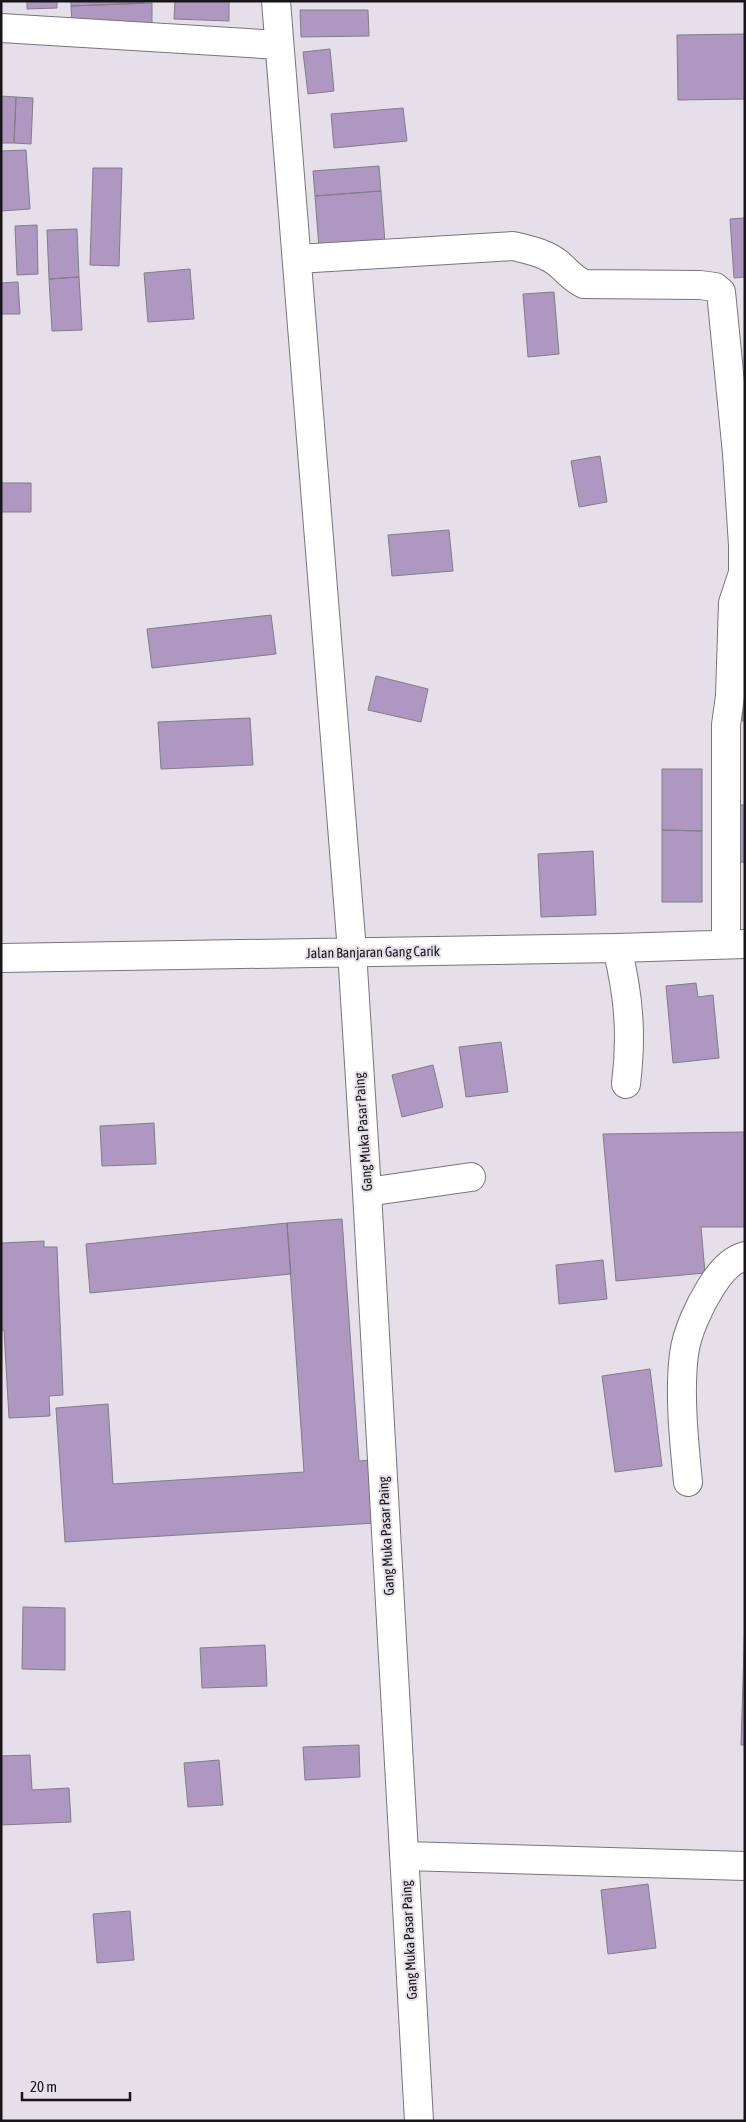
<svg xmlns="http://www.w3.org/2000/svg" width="746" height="2122" viewBox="0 0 746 2122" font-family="'Asap Condensed',sans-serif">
<rect width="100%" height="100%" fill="#e4dfe8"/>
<path fill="#ae97c1" stroke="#827d86" d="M27,1H57V8L27,9Z
M71,1H144V3L71,6Z
M175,1H229V21L174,19Z
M152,3V23L72,25L71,6Z
M300,10H368L369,36L301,37Z
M745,34V99L678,100L677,35Z
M330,49L334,91L308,94L303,52Z
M1,96L16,97L14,143H1Z
M16,97L33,98L31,144L14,143Z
M403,108L407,141L334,148L331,114Z
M26,150L30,209L1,211V151Z
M379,166L381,191L315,196L313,171Z
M93,168H122L119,266L90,265Z
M381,191L385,243L319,248L315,196Z
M745,218V277L734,278L730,219Z
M37,225L38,274L17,275L15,226Z
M77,229L79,277L49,279L47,230Z
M190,269L194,319L148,322L144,273Z
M79,277L82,330L52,331L49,279Z
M18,282L20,314H1V283Z
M554,292L559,354L528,357L523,294Z
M600,456L607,502L579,507L571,461Z
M1,483H31V512H1Z
M449,530L453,571L392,576L388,535Z
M271,615L276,654L152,668L147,629Z
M744,659H745V721H742Z
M376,676L428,689L421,722L368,710Z
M250,718L253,765L161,769L158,722Z
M662,769H702V831L662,830Z
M732,805H745V862L734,863Z
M662,830L702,831V902H662Z
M593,851L596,915L541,917L538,854Z
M696,983L698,997L713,995L719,1058L673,1063L666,986Z
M501,1042L508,1092L466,1097L459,1047Z
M433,1065L443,1107L402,1117L392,1075Z
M154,1123L156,1164L102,1166L100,1126Z
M745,1132V1227H701L705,1273L616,1281L603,1134Z
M342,1219L359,1461L372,1460L376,1523L65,1542L56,1408L108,1404L113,1484L304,1472L287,1223Z
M287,1223L291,1274L90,1293L86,1244Z
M44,1241V1247H57L63,1395L49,1396L50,1416L9,1418L4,1330H1V1248L2,1243Z
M603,1260L607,1299L559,1304L556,1265Z
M650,1369L662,1466L615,1472L602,1376Z
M23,1607L65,1608V1670L22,1669Z
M745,1616V1745H741Z
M265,1645L267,1686L202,1688L200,1648Z
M359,1745L360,1777L305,1780L303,1747Z
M30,1755L32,1790L69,1788L71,1822L1,1825V1756Z
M219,1760L223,1805L188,1807L184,1763Z
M648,1884L656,1948L608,1954L601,1890Z
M130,1911L134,1960L97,1963L93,1914Z"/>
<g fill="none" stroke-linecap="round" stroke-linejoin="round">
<defs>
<path id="minor" d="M276,1L352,951L367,1192L419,2121
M1,28L279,45
M297,259L513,246C529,250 546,253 559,264C568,272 573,279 584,284L700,285L715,287L721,292L737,453L743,545V573L733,603L730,696L726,725V944
M617,948C629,996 632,1036 626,1084
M1,958L617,948L745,944
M367,1192L471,1177
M688,1482C684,1442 679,1393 684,1354C687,1332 699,1306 711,1287C719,1274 730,1260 745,1256
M404,1856L745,1866"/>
</defs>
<use href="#minor" stroke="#79747d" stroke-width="30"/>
<use href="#minor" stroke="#fff" stroke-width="28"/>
</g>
<g text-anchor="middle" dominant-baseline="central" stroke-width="4" stroke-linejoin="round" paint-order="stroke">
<g font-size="14" fill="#181619" stroke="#e4dfe8">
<text transform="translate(373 952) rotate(-1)">Jalan Banjaran Gang Carik</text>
<text transform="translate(363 1132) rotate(-94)">Gang Muka Pasar Paing</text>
<text transform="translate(386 1536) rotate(-93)">Gang Muka Pasar Paing</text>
<text transform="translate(409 1940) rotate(-93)">Gang Muka Pasar Paing</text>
</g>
</g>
<rect width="746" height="2122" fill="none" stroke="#181619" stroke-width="5"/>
<path d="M22 2092v8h108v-8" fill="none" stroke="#181619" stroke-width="2.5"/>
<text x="30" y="2092" font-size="15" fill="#181619" stroke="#e4dfe8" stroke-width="4" paint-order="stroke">20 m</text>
</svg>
